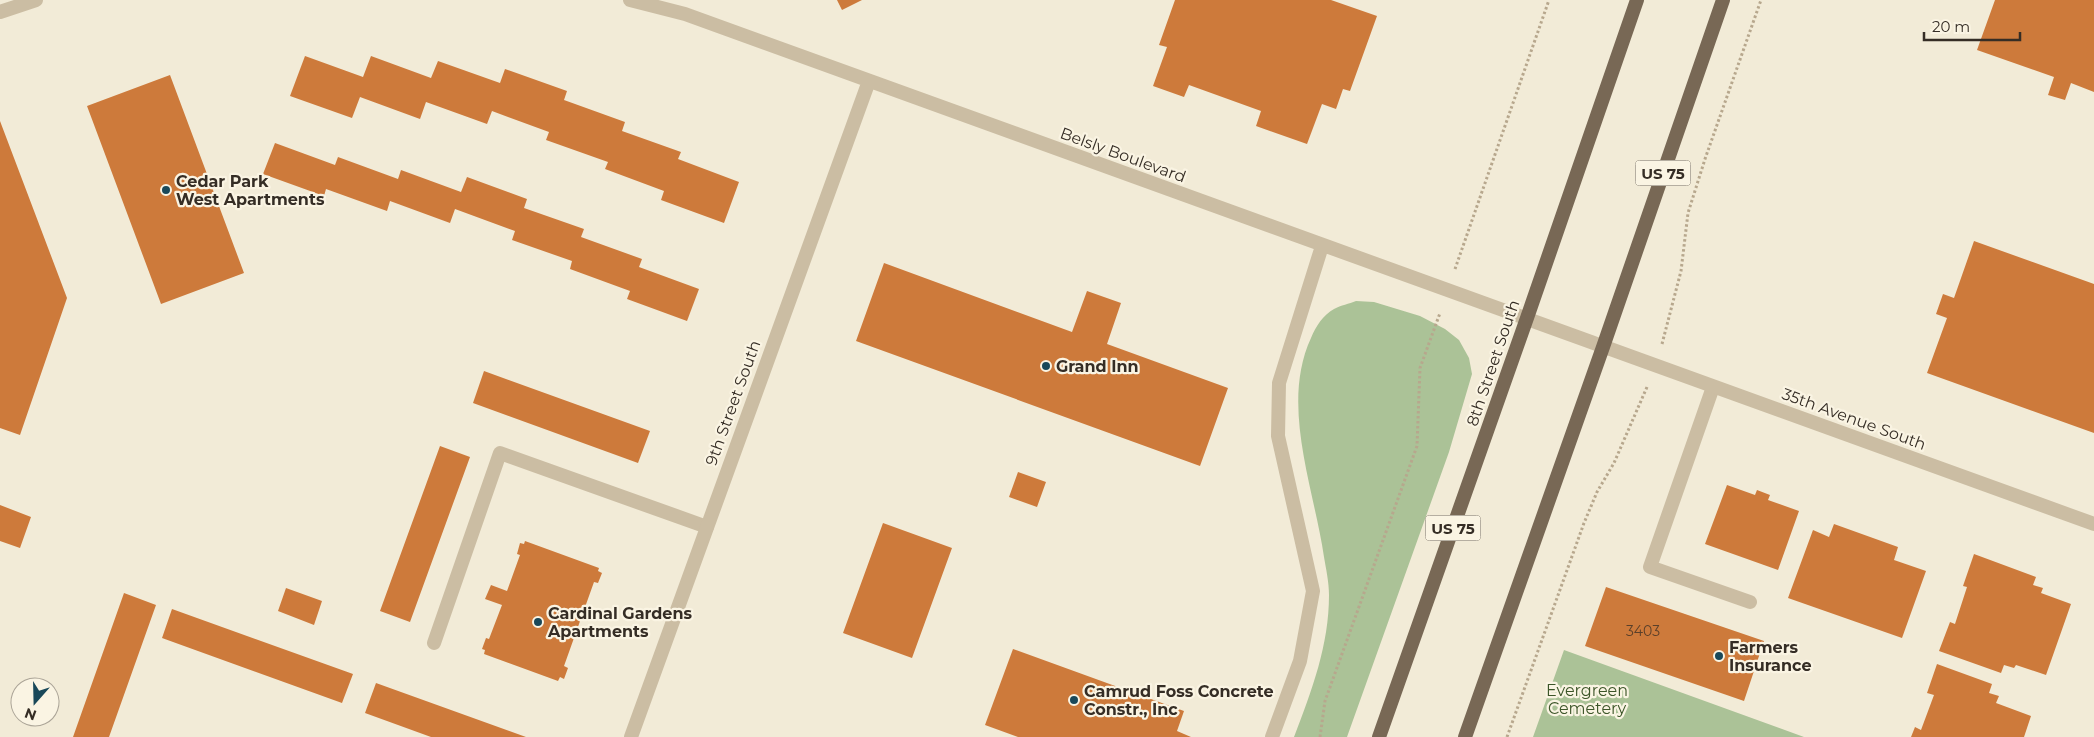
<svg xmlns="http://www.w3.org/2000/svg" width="2094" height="737" viewBox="0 0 2094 737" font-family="Montserrat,sans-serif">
<rect width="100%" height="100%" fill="#f2ebd7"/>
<path fill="#abc297" d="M1356,301L1374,302L1420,316L1445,329L1459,340L1469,358L1472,374L1449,452L1347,737H1294C1312,690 1329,645 1329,595C1329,582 1326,569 1324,557C1314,488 1280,405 1311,338C1316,326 1323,315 1334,309C1341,305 1349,304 1356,301Z
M1564,650L1804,737H1533Z"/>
<path fill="#cd7a3b" d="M837,0H862L842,10Z
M1175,0H1331L1377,16L1350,91L1343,89L1336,109L1322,104L1307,144L1256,126L1261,111L1189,85L1184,97L1153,86L1167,47L1159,45Z
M1995,0H2094V92L2071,83L2065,100L2048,95L2054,77L1977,50Z
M305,56L363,77L371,56L431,78L438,61L500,83L505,69L567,91L564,100L625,122L622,131L681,152L678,159L739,182L724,223L661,200L664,191L605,169L608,162L546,140L549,132L492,111L487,124L426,102L420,119L360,97L352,118L290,96Z
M170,75L244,273L161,304L87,106Z
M0,121L67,298L20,435L0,428Z
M275,143L335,165L338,157L398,179L401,170L461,192L467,177L527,199L524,208L584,229L581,237L642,259L639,267L699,289L687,321L627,299L630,291L570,269L572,261L512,240L515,231L455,209L450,223L390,201L387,211L326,189L324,196L263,174Z
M1974,241L2094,284V433L1927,373L1947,318L1936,314L1943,294L1954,298Z
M884,263L1072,332L1087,291L1121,303L1107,344L1228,388L1200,466L856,341Z
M484,371L650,431L638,463L473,403Z
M440,446L470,457L410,622L380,611Z
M1018,472L1046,482L1037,507L1009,497Z
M1727,485L1755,495L1757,490L1770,495L1768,500L1799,511L1778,570L1705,544Z
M0,505L31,517L20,548L0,541Z
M883,523L952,548L912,658L843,633Z
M1834,524L1898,547L1894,560L1926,571L1902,638L1788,598L1813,530L1829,537Z
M525,541L599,568L598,571L602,573L598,583L594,582L564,666L568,668L564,679L560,677L558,681L484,654L485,650L482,649L486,638L489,639L502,605L485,599L491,585L507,591L520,555L517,554L520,543L524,544Z
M1974,554L2036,577L2033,585L2043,588L2041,593L2071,604L2046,675L2016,665L2014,668L2004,665L2001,673L1939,651L1950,622L1955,624L1967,587L1963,586Z
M1606,587L1764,641L1744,701L1585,646Z
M286,588L322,601L314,625L278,611Z
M124,593L156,605L109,737H73Z
M172,609L353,674L342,703L162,638Z
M1013,649L1184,711L1177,731L1191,737H1018L985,725Z
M1937,664L1992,684L1989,693L1999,696L1996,703L2031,716L2024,737H1911L1915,727L1921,730L1934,695L1927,693Z
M376,683L526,737H431L365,713Z"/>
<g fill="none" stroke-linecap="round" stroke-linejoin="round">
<path stroke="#b7a78d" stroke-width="3" stroke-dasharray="2.5 2.5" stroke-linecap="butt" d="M1455,269L1549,0
M1662,344L1681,271L1688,213L1705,159L1761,0
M1320,737L1325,701L1417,446L1420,368L1440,313
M1507,737L1584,523L1597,492L1614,463L1647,387"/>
<path stroke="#cbbda3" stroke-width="14" d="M1713,387L1650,567L1750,602
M434,643L500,453L707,527"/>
<path stroke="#cbbda3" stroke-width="14" d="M630,0L685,14L2094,524
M0,12L36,0
M631,737L869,81
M1272,737L1300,661L1313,591L1278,436L1279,383L1322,246"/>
<path stroke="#786855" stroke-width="14" d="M1379,737L1527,318L1637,0
M1465,737L1603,347L1723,0"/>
</g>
<g fill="#194859" stroke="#faf4e3" stroke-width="2">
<circle cx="166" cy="190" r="5"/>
<circle cx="1046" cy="366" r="5"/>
<circle cx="538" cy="622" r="5"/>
<circle cx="1719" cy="656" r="5"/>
<circle cx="1074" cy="700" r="5"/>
</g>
<g text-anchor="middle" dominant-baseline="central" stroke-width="4.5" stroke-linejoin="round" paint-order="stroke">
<g font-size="14" fill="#5b402a">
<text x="1643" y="631">3403</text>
</g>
<g fill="#faf4e3" stroke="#70695e" stroke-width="1">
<rect x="1635.5" y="160.5" width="55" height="25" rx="4"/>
<rect x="1425.5" y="515.5" width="55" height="25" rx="4"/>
</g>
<g font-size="15" font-weight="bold" fill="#352d25">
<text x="1663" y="173">US 75</text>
<text x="1453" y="528">US 75</text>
</g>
<g font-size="16" fill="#352d25" stroke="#faf4e3">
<text transform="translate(1123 155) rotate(20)">Belsly Boulevard</text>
<text transform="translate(1493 363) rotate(-71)">8th Street South</text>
<text transform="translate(733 403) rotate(-70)">9th Street South</text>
<text transform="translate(1854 419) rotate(20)">35th Avenue South</text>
</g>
<g font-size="16" font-weight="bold" fill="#352d25" stroke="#faf4e3" text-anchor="start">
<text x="176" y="181">Cedar Park<tspan x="176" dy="18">West Apartments</tspan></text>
<text x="1056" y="366">Grand Inn</text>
<text x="548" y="613">Cardinal Gardens<tspan x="548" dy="18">Apartments</tspan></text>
<text x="1729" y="647">Farmers<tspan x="1729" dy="18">Insurance</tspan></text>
<text x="1084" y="691">Camrud Foss Concrete<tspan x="1084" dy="18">Constr., Inc</tspan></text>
</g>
<g font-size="16" fill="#3c5528" stroke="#faf4e3">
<text x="1587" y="690">Evergreen<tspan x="1587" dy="18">Cemetery</tspan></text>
</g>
</g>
<g transform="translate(35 702) rotate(200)"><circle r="24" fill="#faf4e3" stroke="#aba497"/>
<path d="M0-4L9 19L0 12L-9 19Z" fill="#194859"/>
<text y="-8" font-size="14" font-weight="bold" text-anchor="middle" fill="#352d25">N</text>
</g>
<path d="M1924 32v8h96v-8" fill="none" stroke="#352d25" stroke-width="2.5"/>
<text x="1932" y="32" font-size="15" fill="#352d25" stroke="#faf4e3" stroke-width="4" paint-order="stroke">20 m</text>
</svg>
